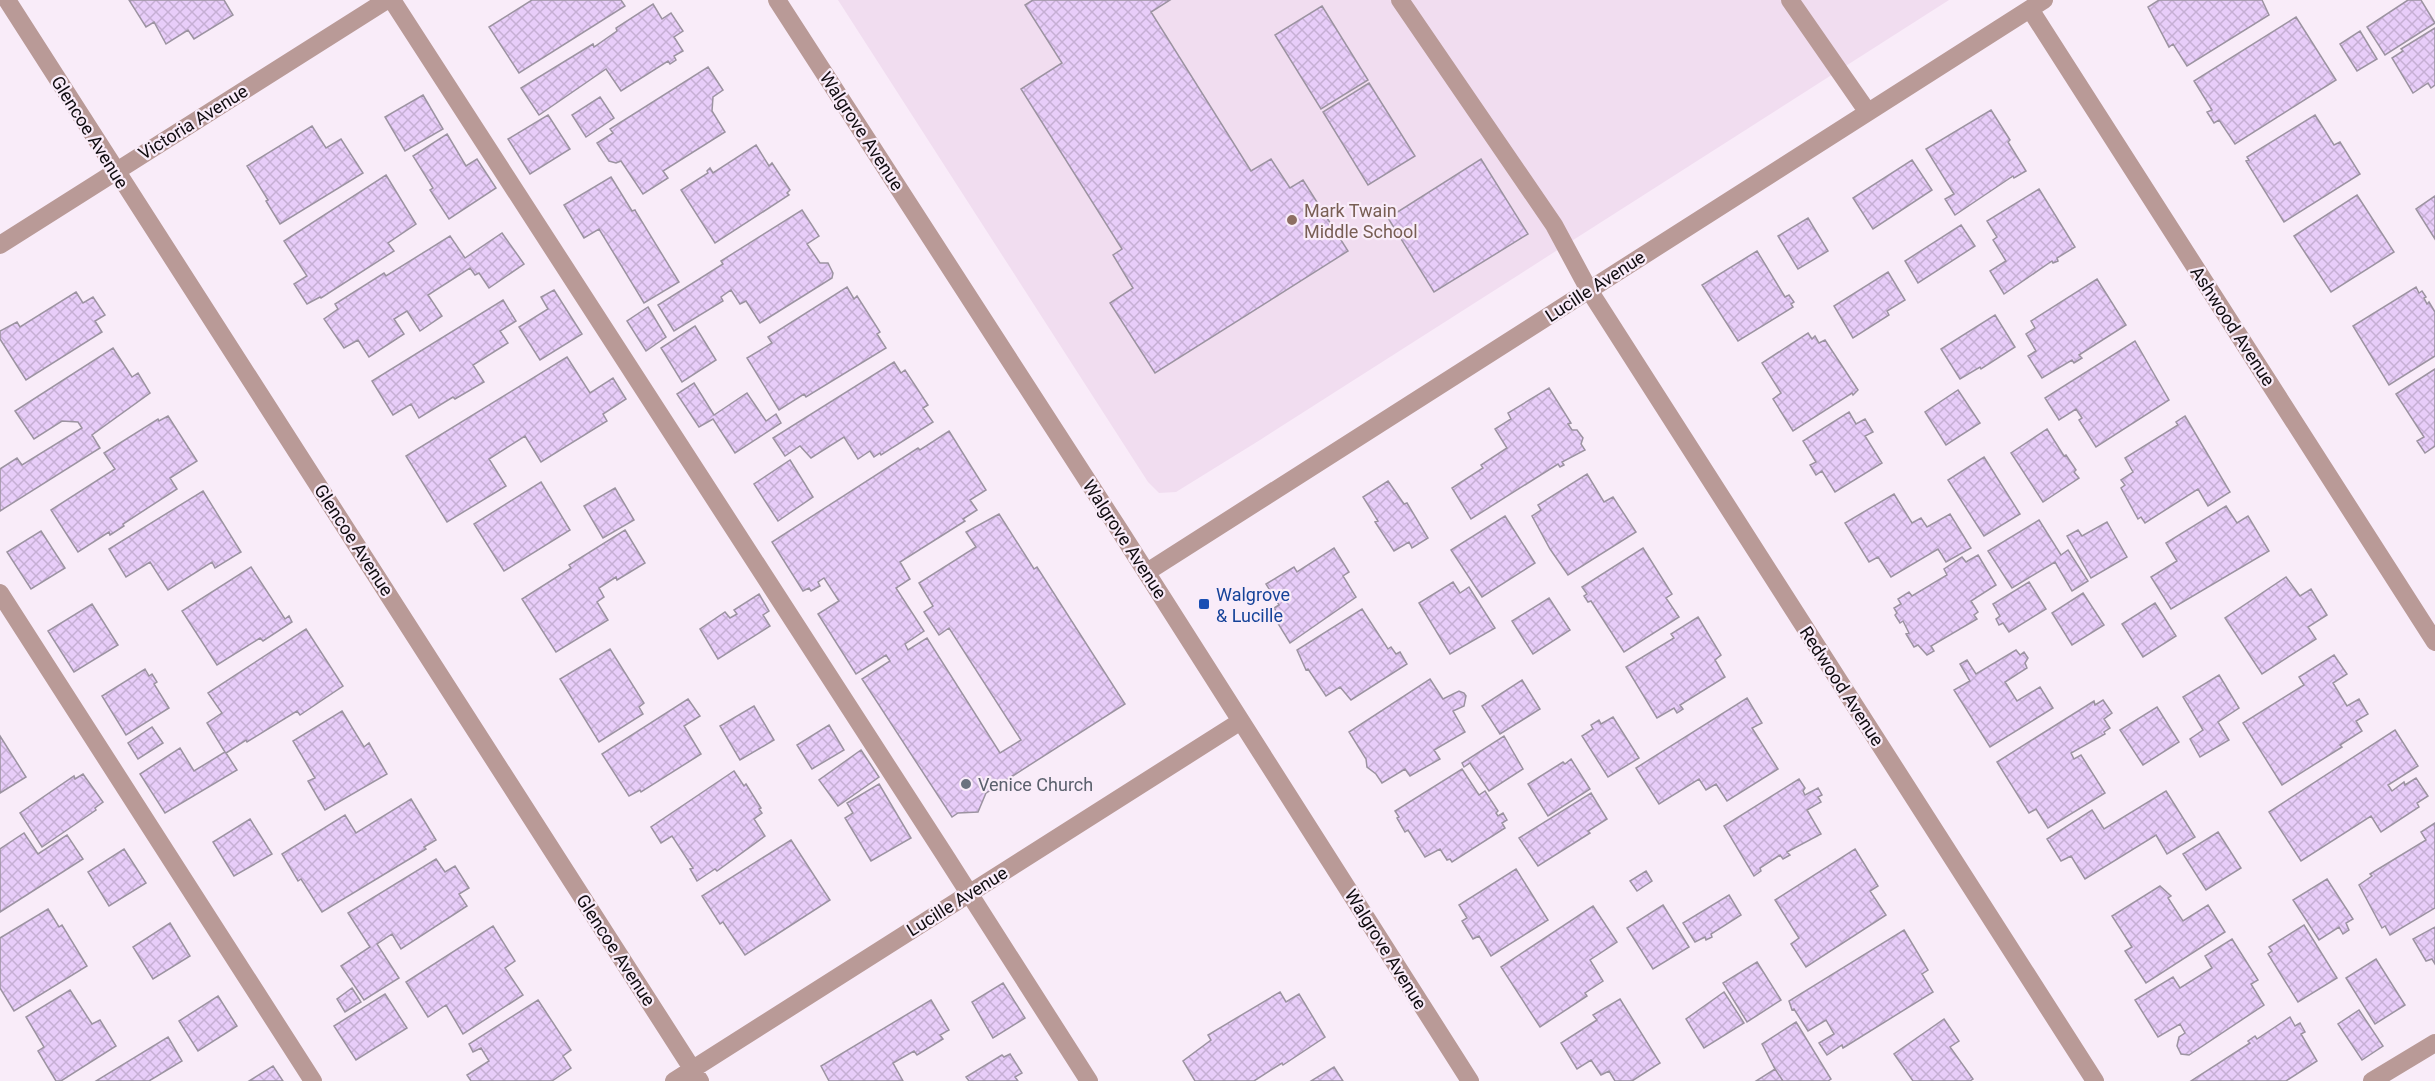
<svg xmlns="http://www.w3.org/2000/svg" width="2435" height="1081" viewBox="0 0 2435 1081" font-family="Roboto,sans-serif">
<defs>
<pattern id="building-cross-hatch" width="8" height="8" patternUnits="userSpaceOnUse" patternTransform="scale(1.5)"><rect width="8" height="8" fill="#e8cdf9"/><path d="M0 0l8 8M0 8l8-8" fill="none" stroke="#c6afd4"/></pattern>
</defs>
<rect width="100%" height="100%" fill="#f9ecf9"/>
<path fill="#f1ddf0" d="M838,0H1949L1260,440L1176,492L1159,493L1148,482Z"/>
<path fill="url(#building-cross-hatch)" stroke="#9c93a1" stroke-width="1.5" d="M129,0H224L233,15L194,39L188,30L166,44L154,22L146,27Z
M532,0H621L625,6L519,73L489,27Z
M1033,0H1170L1151,12L1251,171L1271,159L1290,188L1303,180L1348,251L1155,373L1110,303L1133,288L1113,255L1122,249L1021,89L1062,63L1025,5Z
M2159,0H2262L2269,15L2187,66L2173,44L2169,47L2148,7Z
M2408,0H2421L2435,23L2385,55L2367,27Z
M653,4L662,19L671,13L683,31L674,37L683,51L674,56L676,60L670,64L668,61L621,91L606,69L539,115L521,88L593,44L594,47L617,31L616,28Z
M1322,6L1368,80L1321,109L1275,35Z
M2296,17L2336,80L2235,144L2219,120L2214,123L2207,112L2212,110L2194,81Z
M2435,28V85L2431,88L2428,83L2413,93L2392,58L2403,51L2401,49Z
M2360,31L2377,59L2357,71L2340,44Z
M708,67L723,90L713,97L712,111L725,132L663,171L668,178L643,194L621,161L616,163L609,161L597,143L613,133L610,129Z
M1369,83L1415,156L1368,185L1323,112Z
M423,95L443,129L405,151L385,117Z
M600,97L614,118L586,137L572,115Z
M1991,110L2010,140L2008,142L2026,171L2014,178L2013,176L1955,215L1945,199L1954,194L1926,149Z
M548,115L570,149L530,174L508,139Z
M2315,115L2334,145L2340,142L2360,174L2284,222L2246,161L2249,160L2247,157Z
M312,126L326,148L341,139L363,173L280,224L266,201L268,200L247,166Z
M447,134L466,166L477,159L496,188L449,219L430,190L433,188L413,156Z
M756,145L769,166L772,163L790,190L787,193L789,195L715,243L681,190L708,173L707,171L710,168L713,173Z
M1481,159L1528,234L1434,292L1388,218Z
M1912,160L1932,190L1873,229L1853,198Z
M386,175L416,224L388,243L394,251L321,298L320,297L307,304L294,284L307,276L284,241Z
M611,177L632,211L635,210L636,212L679,282L644,303L599,229L584,238L564,205Z
M2039,189L2075,247L2057,258L2058,261L2053,263L2052,261L2004,294L1990,271L2006,261L1993,240L1997,237L1987,221Z
M2357,195L2394,252L2331,292L2294,236Z
M2435,196V239L2416,209Z
M802,210L819,236L807,244L820,263H828L833,273L832,278L760,323L746,301L740,304L731,290L721,297L723,301L674,331L658,305L723,264L721,261Z
M1808,218L1828,251L1798,269L1778,236Z
M1961,225L1975,246L1918,283L1905,261Z
M502,233L524,264L489,288L479,273L475,275L470,268L428,295L442,316L420,331L407,311L394,319L404,334L369,357L358,340L344,348L324,319L338,309L335,304L384,273L386,276L450,236L465,258Z
M1757,251L1785,297L1789,295L1794,302L1791,304L1793,307L1738,341L1702,285Z
M1888,272L1905,300L1887,311L1889,315L1853,338L1834,306Z
M2097,279L2126,325L2079,355L2082,358L2074,363L2072,360L2042,378L2028,356L2036,351L2026,334L2035,328L2031,321Z
M847,287L854,299L857,296L880,332L877,334L886,348L806,397L804,394L779,410L747,358L772,343L768,337Z
M2416,287L2419,293L2422,291L2426,297L2424,298L2427,304L2429,302L2435,312V356L2389,385L2353,326Z
M554,290L582,334L540,360L519,327L548,309L541,297Z
M76,292L83,303L93,297L105,315L95,321L102,332L26,380L0,339V331L17,322L20,327Z
M503,300L516,321L500,331L508,343L473,365L484,382L455,399L453,397L419,418L411,404L393,415L372,381Z
M648,307L666,337L646,351L627,321Z
M1995,315L2015,347L1981,369L1980,367L1960,379L1941,349Z
M695,326L716,360L682,382L661,348Z
M1808,333L1812,339L1815,336L1819,343L1825,340L1858,390L1853,395L1852,393L1793,431L1773,399L1781,393L1762,363Z
M2135,341L2169,400L2096,447L2079,420L2082,418L2076,409L2059,420L2045,398Z
M113,348L132,377L138,373L150,393L92,435L100,448L0,511V469L17,458L22,465L82,428L78,422L62,421L34,439L15,411Z
M567,357L590,393L613,378L626,399L603,414L607,421L541,462L525,436L489,459L506,486L447,522L406,456Z
M894,362L901,373L905,370L928,405L923,408L933,422L881,455L880,453L874,457L870,451L858,459L844,437L811,458L800,446L785,456L773,438Z
M2435,369V446L2425,453L2417,441L2424,437L2396,394Z
M694,383L714,415L747,393L766,421L776,414L781,423L735,453L713,419L699,427L677,394Z
M1549,388L1571,423L1568,424L1572,430H1577L1583,438L1581,444L1585,450L1562,462L1564,465L1560,467L1558,464L1471,519L1452,488L1483,468L1481,465L1507,448L1495,429L1511,419L1508,413Z
M1958,390L1980,423L1946,445L1925,412Z
M1849,412L1856,424L1865,419L1873,432L1865,436L1882,463L1835,492L1822,471L1816,475L1810,465L1816,462L1803,441Z
M168,416L197,461L170,478L177,489L123,524L124,526L110,535L109,532L78,552L51,510L115,469L104,453L158,419L159,421Z
M2185,416L2230,492L2208,506L2198,489L2145,523L2141,517L2138,519L2121,488L2125,485L2121,480L2133,472L2125,458L2178,425L2176,422Z
M2047,429L2064,456L2066,455L2076,470L2074,472L2079,478L2043,502L2011,453Z
M949,431L986,490L970,500L977,510L963,519L965,521L900,562L910,579L896,588L924,631L905,644L908,650L927,638L1000,753L1021,740L949,628L939,635L924,612L933,606L919,583L976,547L966,532L999,514L1034,569L1037,567L1125,704L986,793L978,812L958,813L952,817L862,679L890,661L886,655L856,674L818,614L839,601L824,578L818,582L820,586L811,591L809,588L803,591L772,542L918,448L920,450Z
M1984,457L2020,514L1984,536L1948,480Z
M790,460L813,497L778,521L754,484Z
M1587,474L1604,502L1613,497L1636,532L1568,575L1550,549L1532,516L1541,510L1538,505Z
M1388,481L1404,504L1407,503L1428,538L1412,548L1409,542L1394,551L1375,522L1378,521L1363,497Z
M541,482L570,530L504,571L474,524Z
M615,488L634,520L603,538L584,506Z
M203,491L241,552L215,568L212,562L168,590L150,562L126,577L109,549Z
M1894,494L1912,523L1921,518L1927,527L1950,514L1971,548L1946,562L1938,549L1891,577L1878,557L1869,562L1845,523Z
M2226,506L2237,523L2248,516L2269,551L2171,609L2151,577L2177,561L2166,543Z
M1505,516L1535,563L1482,597L1451,550Z
M2039,520L2061,555L2068,550L2088,581L2072,591L2055,562L2012,588L1988,551Z
M2107,522L2127,557L2091,578L2067,536L2078,530L2082,536Z
M625,530L645,563L617,580L616,577L599,588L604,597L597,602L608,620L556,652L522,599L571,568L569,565Z
M41,531L65,568L31,589L7,552Z
M1334,548L1349,572L1343,576L1356,597L1290,643L1274,617L1278,614L1274,608L1279,605L1266,584L1294,567L1297,572Z
M1643,548L1672,594L1666,598L1679,617L1624,652L1591,601L1588,602L1584,596L1587,594L1582,587Z
M1978,555L1996,585L1971,601L1978,612L1974,615L1977,619L1931,646L1934,651L1927,655L1918,645L1914,647L1906,634L1909,633L1903,621L1900,623L1895,615L1897,613L1894,608L1901,604L1898,599L1909,592L1912,596L1947,575L1944,569L1962,557L1966,562Z
M251,567L285,619L289,616L292,622L263,641L260,638L217,665L182,611Z
M2286,577L2300,596L2311,589L2327,615L2308,627L2316,639L2262,674L2225,618Z
M1453,582L1460,593L1469,587L1495,628L1450,654L1419,603Z
M2029,582L2046,609L2009,632L2003,623L1999,625L1996,619L2000,616L1993,604Z
M2083,593L2104,625L2072,645L2052,613Z
M759,594L769,611L763,615L770,626L718,659L700,629L725,612L730,618L737,614L734,610Z
M1549,598L1570,630L1533,654L1512,621Z
M2155,603L2176,636L2143,657L2122,624Z
M92,604L118,645L74,672L48,631Z
M1362,609L1388,649L1391,647L1396,654L1400,652L1407,664L1351,700L1340,687L1326,696L1308,669L1306,670L1297,650Z
M1698,617L1721,655L1715,660L1725,677L1680,705L1683,709L1677,713L1674,708L1657,718L1626,667L1674,638L1671,634Z
M306,629L343,686L300,715L297,711L247,742L246,740L226,753L237,770L165,813L140,774L180,748L194,771L225,752L207,723L222,713L208,693Z
M610,649L644,703L639,707L643,714L599,742L560,679Z
M2016,650L2020,655L2024,652L2028,658L2025,663L2027,668L2005,682L2017,701L2040,687L2053,708L1990,747L1954,690L1970,681L1960,664L1967,660L1976,674Z
M2334,655L2347,674L2333,683L2347,706L2359,699L2368,714L2356,721L2362,731L2340,745L2342,747L2282,785L2243,723L2304,685L2299,677Z
M145,669L149,676L152,674L157,682L154,684L169,708L126,735L102,696Z
M2219,675L2239,708L2218,722L2229,740L2200,757L2190,739L2203,730L2183,697Z
M1430,679L1443,699L1459,691L1464,693L1466,696L1464,706L1453,711L1465,732L1434,750L1440,759L1410,776L1405,769L1382,783L1376,774L1367,767L1366,759L1349,732Z
M1522,680L1540,709L1500,734L1482,706Z
M1747,698L1762,723L1752,728L1778,769L1727,801L1716,784L1706,790L1699,779L1659,804L1636,768Z
M688,699L700,716L684,726L701,754L641,792L640,790L629,796L602,754Z
M2103,700L2112,713L2104,719L2110,728L2104,732L2105,734L2071,753L2074,759L2081,755L2105,793L2048,828L2036,809L2029,813L1997,762L2094,701L2095,705Z
M754,706L774,740L740,760L720,726Z
M2157,707L2179,742L2143,765L2120,730Z
M342,711L364,747L369,743L387,774L325,810L308,781L315,778L293,741Z
M1613,717L1639,758L1608,777L1582,736L1593,729L1591,725L1599,720L1601,724Z
M829,725L844,750L812,769L797,745Z
M152,727L163,743L138,759L128,743Z
M2395,730L2418,766L2388,785L2392,791L2404,782L2405,785L2416,778L2428,796L2417,803L2419,807L2381,832L2371,816L2301,861L2269,812Z
M0,736L26,777L0,793Z
M1504,736L1523,769L1489,791L1470,763L1464,767L1462,763Z
M861,750L879,777L838,806L819,780Z
M1571,759L1590,789L1548,816L1528,784L1563,762L1565,764Z
M1462,769L1479,795L1485,791L1498,811L1496,813L1498,816L1503,813L1507,820L1502,823L1505,828L1452,862L1450,859L1447,860L1440,849L1425,857L1408,830L1405,832L1397,818L1399,817L1395,811Z
M734,771L744,786L746,784L761,808L759,809L762,813L754,819L765,836L717,871L715,869L697,881L690,869L693,868L672,836L661,843L651,827Z
M83,774L103,802L95,808L96,810L42,847L20,813L74,776L75,779Z
M1799,779L1805,788L1803,791L1805,795L1818,788L1822,795L1818,797L1821,802L1807,810L1821,834L1787,852L1790,855L1783,859L1780,855L1760,868L1761,871L1754,876L1724,826Z
M879,784L911,838L871,861L845,818L853,813L847,803Z
M2166,791L2195,837L2167,854L2156,835L2085,879L2071,856L2061,861L2047,839L2092,810L2104,829Z
M1591,793L1607,819L1588,831L1590,833L1538,866L1519,838Z
M411,799L436,840L424,847L426,849L322,912L301,879L298,881L282,854L345,815L356,833Z
M250,819L272,854L234,876L213,842Z
M2435,823V908L2390,935L2385,926L2382,928L2359,885L2372,876L2370,874L2426,840L2421,832Z
M2218,832L2241,868L2206,890L2183,854Z
M24,833L38,854L67,835L83,859L0,912V849Z
M791,840L830,900L745,955L723,922L720,924L702,896Z
M124,849L146,883L109,906L88,872Z
M1855,849L1878,886L1870,891L1886,915L1806,967L1791,944L1799,938L1775,900Z
M436,859L445,872L455,866L469,888L459,894L467,906L401,949L392,934L377,944L399,978L364,1000L341,966L370,947L348,913Z
M1516,869L1548,920L1491,956L1479,936L1473,939L1462,921L1467,918L1459,905Z
M1646,871L1652,881L1637,891L1630,881Z
M2327,879L2353,919L2346,923L2349,930L2343,934L2339,927L2319,940L2293,900Z
M2160,886L2171,896L2168,898L2183,921L2208,905L2225,932L2146,983L2125,951L2132,947L2112,916Z
M1729,895L1741,915L1711,934L1712,937L1706,940L1705,937L1695,942L1683,923Z
M1663,905L1689,947L1653,969L1627,928Z
M1593,906L1617,942L1590,960L1603,981L1585,993L1587,996L1540,1027L1501,967Z
M48,909L59,927L62,925L87,966L14,1011L0,988V938Z
M170,923L190,956L153,979L133,947Z
M2304,925L2337,978L2298,1002L2268,954L2272,951L2269,947Z
M493,926L515,961L505,968L523,995L463,1034L446,1005L428,1017L406,982Z
M2435,927V964L2432,959L2426,961L2413,939Z
M1904,930L1928,970L1922,974L1933,992L1843,1048L1842,1045L1827,1055L1819,1043L1834,1034L1826,1020L1808,1031L1794,1009L1792,1010L1789,1001Z
M2232,939L2258,980L2251,984L2264,1005L2189,1055L2181,1054L2177,1046L2179,1037L2185,1033L2180,1024L2158,1037L2135,1000L2173,977L2180,988L2212,968L2205,956Z
M2376,959L2405,1005L2375,1024L2346,978Z
M1757,962L1781,1000L1747,1022L1723,983Z
M1003,983L1025,1018L993,1038L972,1002Z
M352,988L361,1002L345,1012L337,999Z
M70,990L92,1024L100,1020L116,1046L61,1081H56L38,1051L44,1047L26,1017Z
M1280,992L1286,1002L1299,994L1325,1037L1283,1065L1282,1063L1254,1081H1195L1183,1061L1211,1040L1208,1035Z
M1724,992L1744,1023L1704,1048L1686,1019Z
M385,994L407,1028L356,1060L334,1026Z
M218,996L237,1026L198,1051L179,1021Z
M1620,999L1660,1063L1632,1081H1615L1609,1071L1601,1075L1591,1060L1577,1069L1561,1043L1597,1020L1593,1015Z
M538,1000L571,1050L563,1056L571,1068L552,1081H471L467,1075L489,1061L481,1048L473,1052L469,1044Z
M931,1000L949,1030L940,1035L943,1039L917,1055L914,1051L893,1063L903,1081H829L821,1066Z
M2359,1010L2383,1046L2362,1060L2338,1024Z
M2290,1017L2295,1026L2300,1023L2305,1032L2301,1034L2317,1061L2286,1081H2191L2250,1043L2248,1041L2255,1036L2257,1039Z
M1944,1019L1959,1041L1950,1047L1973,1079L1970,1081H1913L1894,1054Z
M1796,1022L1831,1079L1828,1081H1783L1775,1069L1762,1044Z
M168,1037L182,1061L149,1081H96Z
M1010,1054L1022,1073L1015,1077L1018,1081H969L966,1077L1002,1055L1004,1057Z
M273,1066L283,1081H249Z
M1334,1067L1343,1081H1311Z
M1775,1069L1783,1081H1756Z"/>
<g fill="none" stroke-linecap="round" stroke-linejoin="round">
<path stroke="#b99a97" stroke-width="18" d="M7,0L700,1081
M392,0L944,854L1089,1081
M777,0L1120,531L1470,1081
M1400,0L1554,225L1589,290L2095,1081
M1790,0L1867,111
M2030,9L2435,642
M0,245L387,0
M1147,572L2044,0
M0,593L313,1081
M674,1081L1241,721
M2372,1081L2435,1043"/>
</g>
<circle fill="#8d6e63" stroke="#f9ecf9" stroke-width="2" cx="1292" cy="220" r="6"/>
<rect fill="#1a4fb4" stroke="#f9ecf9" stroke-width="2" x="1198" y="598" width="12" height="12" rx="3"/>
<circle fill="#6b7280" stroke="#f9ecf9" stroke-width="2" cx="966" cy="784" r="6"/>
<g text-anchor="middle" dominant-baseline="central" stroke-width="4.5" stroke-linejoin="round" paint-order="stroke">
<g font-size="18" fill="#100c10" stroke="#f9ecf9">
<text transform="translate(193 122) rotate(-32)">Victoria Avenue</text>
<text transform="translate(862 131) rotate(57)">Walgrove Avenue</text>
<text transform="translate(90 132) rotate(58)">Glencoe Avenue</text>
<text transform="translate(1595 286) rotate(-33)">Lucille Avenue</text>
<text transform="translate(2233 326) rotate(57)">Ashwood Avenue</text>
<text transform="translate(1125 539) rotate(57)">Walgrove Avenue</text>
<text transform="translate(354 540) rotate(57)">Glencoe Avenue</text>
<text transform="translate(1842 686) rotate(57)">Redwood Avenue</text>
<text transform="translate(957 901) rotate(-32)">Lucille Avenue</text>
<text transform="translate(1386 949) rotate(58)">Walgrove Avenue</text>
<text transform="translate(616 950) rotate(57)">Glencoe Avenue</text>
</g>
<g font-size="18" fill="#785e54" stroke="#f9ecf9" text-anchor="start">
<text x="1304" y="210">Mark Twain<tspan x="1304" dy="21">Middle School</tspan></text>
</g>
<g font-size="18" fill="#164399" stroke="#f9ecf9" text-anchor="start">
<text x="1216" y="594">Walgrove<tspan x="1216" dy="21">&amp; Lucille</tspan></text>
</g>
<g font-size="18" fill="#5b616d" stroke="#f9ecf9" text-anchor="start">
<text x="978" y="784">Venice Church</text>
</g>
</g>
</svg>
